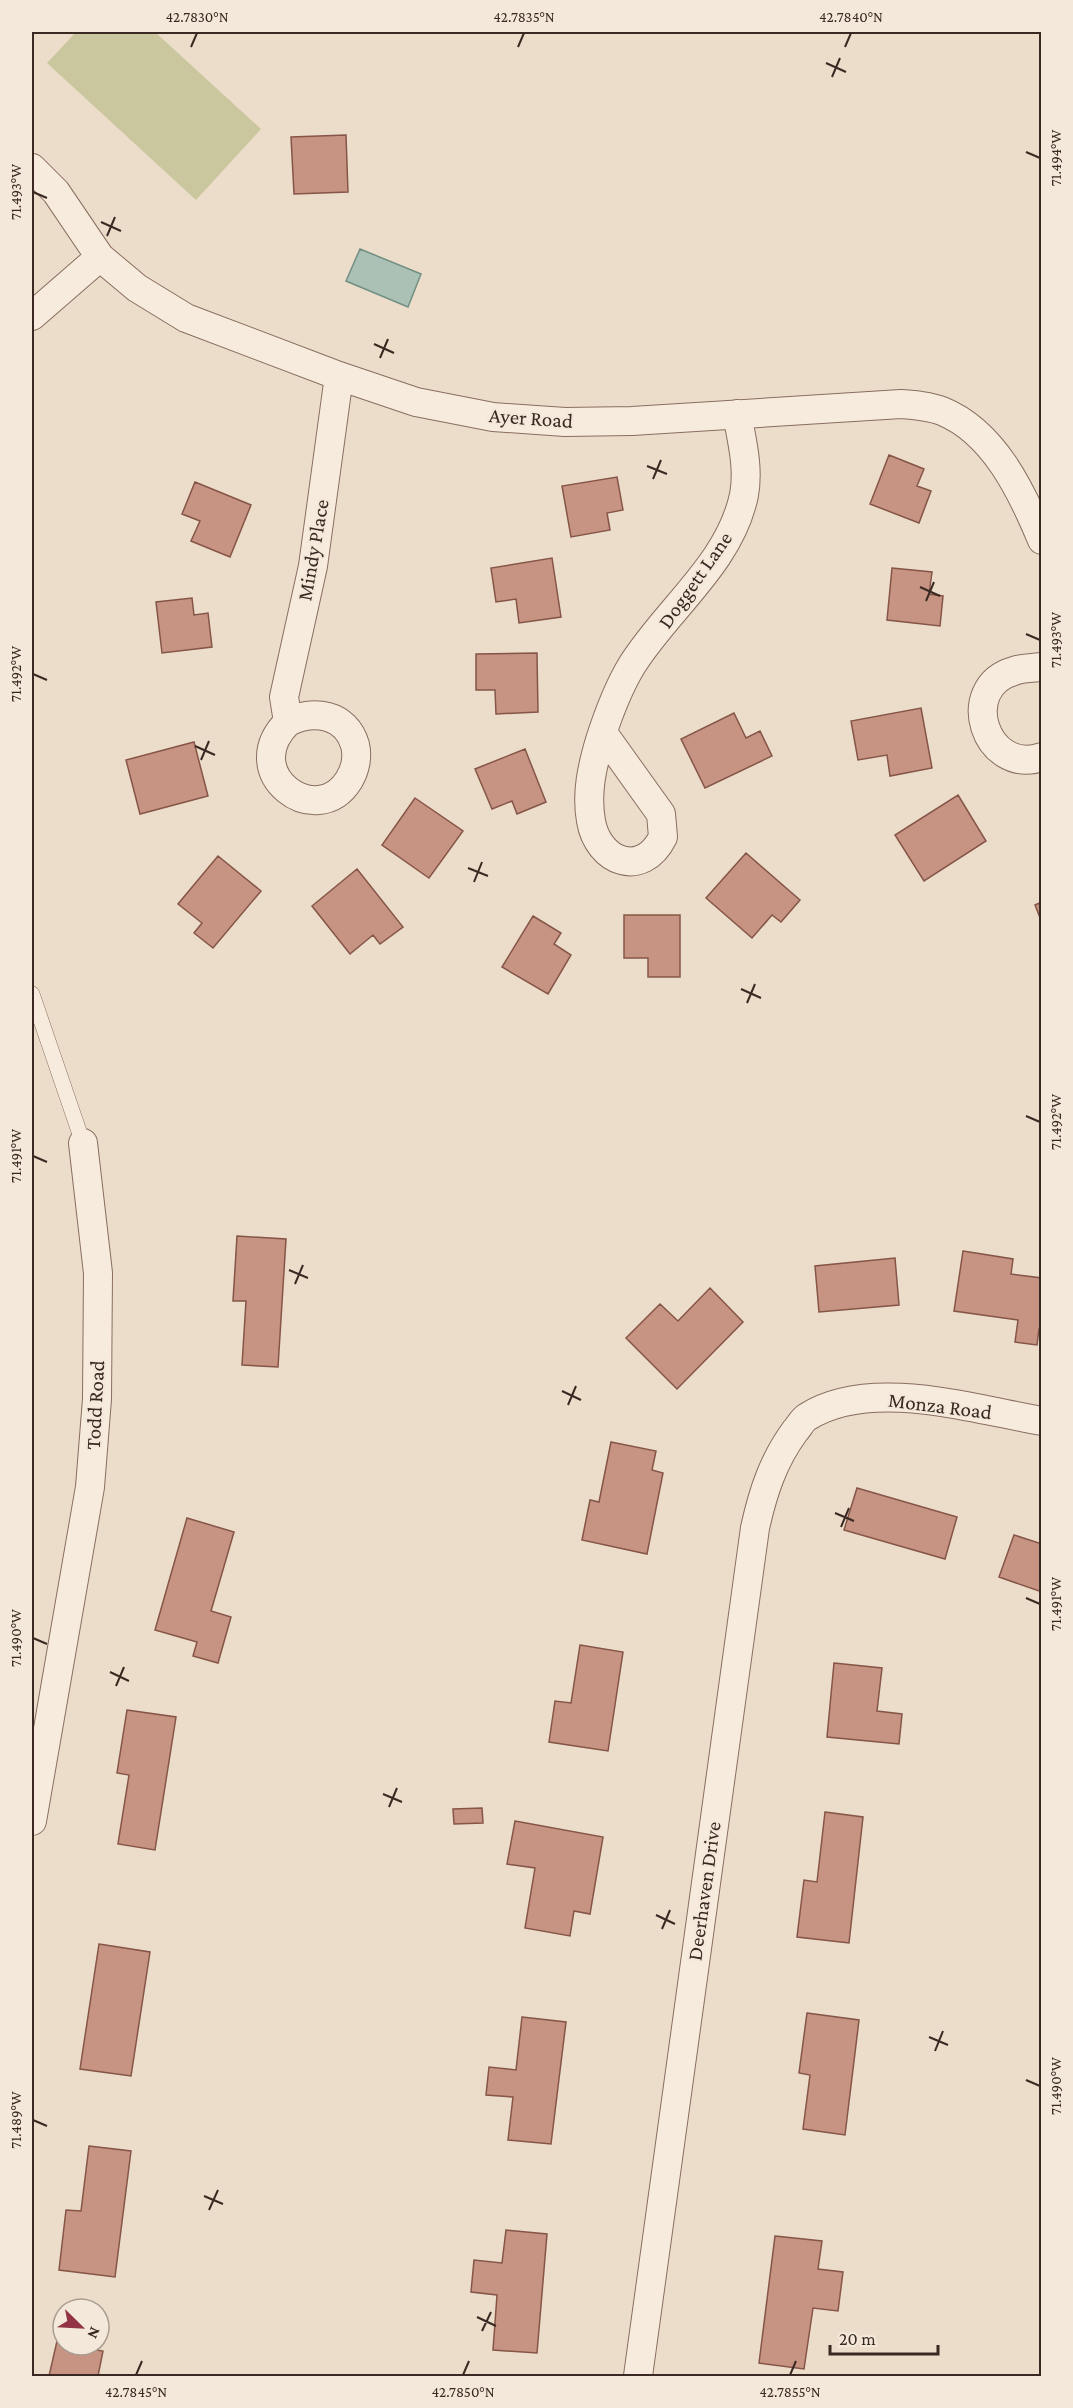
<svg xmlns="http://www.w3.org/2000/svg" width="1073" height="2408" viewBox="0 0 1073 2408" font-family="'Crimson Pro',serif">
<rect width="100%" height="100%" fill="#ecdcca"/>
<path fill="#cac79f" d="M76,32H155L261,129L196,200L47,63Z"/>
<path fill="#abc1b6" stroke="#718f82" stroke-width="1.5" d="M360,249L421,274L408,307L346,281Z"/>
<path fill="#c79483" stroke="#855547" stroke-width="1.5" d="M346,135L348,192L294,194L291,137Z
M889,455L924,469L917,486L931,491L919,523L870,504Z
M617,477L623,510L607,513L610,530L571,537L562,486Z
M195,482L251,505L230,557L191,541L200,521L182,514Z
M552,558L561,617L519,623L516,599L496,602L491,568Z
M892,568L932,572L929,594L943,596L940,626L887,620Z
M192,598L194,615L208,613L212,647L162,653L156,602Z
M537,653L538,712L496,714L495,690H476V654Z
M921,708L932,768L890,776L887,755L858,760L851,721Z
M734,713L746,738L760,731L772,756L705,788L681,739Z
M194,742L208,796L140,814L126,760Z
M525,749L546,802L517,814L512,801L492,809L475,769Z
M958,795L986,841L924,881L895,835Z
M415,798L463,831L429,878L382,845Z
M746,853L800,900L781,922L772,915L752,938L706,898Z
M218,856L261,891L213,948L194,933L202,923L178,904Z
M357,869L403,927L380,944L373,935L350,954L312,906Z
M1042,902V923L1035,905Z
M624,915H680V977H648V958H624Z
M533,916L561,933L554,944L571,955L548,994L502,967Z
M237,1236L286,1239L278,1367L242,1365L246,1301H233Z
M963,1251L1013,1259L1011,1274L1042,1278V1330L1039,1329L1037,1345L1015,1342L1018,1320L954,1311Z
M895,1258L899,1305L819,1312L815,1266Z
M710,1288L743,1322L677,1389L626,1338L660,1304L678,1321Z
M611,1442L656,1451L652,1470L663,1473L647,1554L582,1540L590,1500L599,1502Z
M857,1488L957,1517L945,1559L844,1530Z
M187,1518L234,1532L211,1611L231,1617L218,1663L193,1656L197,1642L155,1630Z
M1014,1535L1042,1544V1592L999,1577Z
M580,1645L623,1652L608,1751L549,1742L555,1701L571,1703Z
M834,1663L882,1668L877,1711L902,1714L899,1744L827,1737Z
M127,1710L176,1717L155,1850L118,1844L129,1775L117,1773Z
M482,1808L483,1823L454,1824L453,1809Z
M825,1812L863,1817L849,1943L797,1937L804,1880L817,1882Z
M515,1821L603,1837L590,1914L574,1911L570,1936L525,1928L535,1868L507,1864Z
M99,1944L150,1952L131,2076L80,2069Z
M807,2013L859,2020L845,2135L803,2129L810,2075L799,2073Z
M522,2017L566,2022L551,2144L508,2140L513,2097L486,2095L489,2067L516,2070Z
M89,2146L131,2151L115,2277L59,2270L66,2210L81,2211Z
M506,2230L547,2234L537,2353L493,2350L497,2295L471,2292L474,2260L502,2263Z
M775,2236L822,2241L818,2269L843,2272L838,2311L813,2308L804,2369L759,2363Z
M57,2341L63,2342V2345L103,2351L98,2376H49Z"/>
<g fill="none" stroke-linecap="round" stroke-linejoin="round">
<defs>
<path id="service" d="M32,994L83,1143"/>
<path id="minor" d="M32,168L56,192L100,257L137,288L186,318L339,376L416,402L493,417L565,422L632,421L901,404C915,405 929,406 942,411C994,432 1022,492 1042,540
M32,316L100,257
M1042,667C1033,668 1022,668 1014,671C957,687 985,776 1042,757
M288,722C314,709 346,714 355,745C358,757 355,770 349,780C317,832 236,773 288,722L284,697L313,566L339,376
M603,733L661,814L663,837C642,879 598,862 591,821C586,793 592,767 600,740C608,715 618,688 632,665C667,609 730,563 744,495C749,468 742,441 737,414
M32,1821L90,1487L97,1399L98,1273L83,1143
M638,2376L755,1528C763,1492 773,1461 795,1431C799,1427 802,1420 807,1417C870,1377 973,1409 1042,1421"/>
</defs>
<use href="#service" stroke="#886e60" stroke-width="16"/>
<use href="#minor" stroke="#886e60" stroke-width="30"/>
<use href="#service" stroke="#f7ebdd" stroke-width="15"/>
<use href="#minor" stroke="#f7ebdd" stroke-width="28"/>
</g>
<path fill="none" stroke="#392922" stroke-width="2" d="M191,47L197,33M518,47L524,33M845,47L851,33M826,63L846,72M832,77L840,58M1026,152L1040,158M33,192L47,198M101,222L121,231M107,236L115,217M374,344L394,353M380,358L388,339M647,466L667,474M653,479L661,460M920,587L940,596M926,601L934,582M1026,634L1040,640M33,674L47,680M195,746L215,755M201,760L209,741M468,868L488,876M474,882L482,862M741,989L761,998M747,1003L755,984M1026,1116L1040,1122M33,1156L47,1162M289,1270L308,1278M295,1284L303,1265M562,1391L581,1400M568,1405L576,1386M835,1513L854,1521M841,1527L849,1508M1026,1598L1040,1604M33,1638L47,1644M110,1672L129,1681M116,1686L124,1667M383,1794L402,1802M389,1807L397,1788M656,1915L675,1924M662,1929L670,1910M929,2037L948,2045M935,2051L943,2031M1026,2080L1040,2086M33,2120L47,2126M204,2196L223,2204M209,2210L218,2190M477,2317L496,2326M482,2331L491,2312M136,2375L142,2361M463,2375L469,2361M790,2375L796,2361"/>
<g text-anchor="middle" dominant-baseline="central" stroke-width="4.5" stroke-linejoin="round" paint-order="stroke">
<g font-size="21" fill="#392922" stroke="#f4e8da">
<text transform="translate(531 418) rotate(4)">Ayer Road</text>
<text transform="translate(313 550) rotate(-80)">Mindy Place</text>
<text transform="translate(695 580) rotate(-55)">Doggett Lane</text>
<text transform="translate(95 1405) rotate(-87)">Todd Road</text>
<text transform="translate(940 1406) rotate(7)">Monza Road</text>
<text transform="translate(704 1891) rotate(-82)">Deerhaven Drive</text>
</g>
</g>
<rect width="1073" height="2408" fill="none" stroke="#f4e8da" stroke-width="66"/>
<g transform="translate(81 2327) rotate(114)"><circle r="28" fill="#f4e8da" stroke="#a99c90" stroke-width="1.5"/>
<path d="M0-4.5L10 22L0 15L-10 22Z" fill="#923445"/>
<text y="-9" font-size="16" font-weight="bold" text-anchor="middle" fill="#392922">N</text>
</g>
<path d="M830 2345v9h108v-9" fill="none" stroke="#392922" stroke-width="3"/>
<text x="839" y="2345" font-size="18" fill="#392922" stroke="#f4e8da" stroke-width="4.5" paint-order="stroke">20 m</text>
<rect x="33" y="33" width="1007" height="2342" fill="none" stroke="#392922" stroke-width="2"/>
<g font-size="15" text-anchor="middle" fill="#392922">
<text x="197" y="22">42.7830°N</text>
<text x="524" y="22">42.7835°N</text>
<text x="851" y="22">42.7840°N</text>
<text transform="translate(1056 158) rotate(-90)" y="5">71.494°W</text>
<text transform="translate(16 192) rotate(-90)" y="5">71.493°W</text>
<text transform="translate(1056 640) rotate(-90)" y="5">71.493°W</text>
<text transform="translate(16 674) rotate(-90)" y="5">71.492°W</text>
<text transform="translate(1056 1122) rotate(-90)" y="5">71.492°W</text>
<text transform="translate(16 1156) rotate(-90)" y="5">71.491°W</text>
<text transform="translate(1056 1604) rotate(-90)" y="5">71.491°W</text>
<text transform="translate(16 1638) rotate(-90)" y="5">71.490°W</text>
<text transform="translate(1056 2086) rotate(-90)" y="5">71.490°W</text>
<text transform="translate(16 2120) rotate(-90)" y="5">71.489°W</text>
<text x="136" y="2397">42.7845°N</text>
<text x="463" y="2397">42.7850°N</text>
<text x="790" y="2397">42.7855°N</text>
</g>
</svg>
